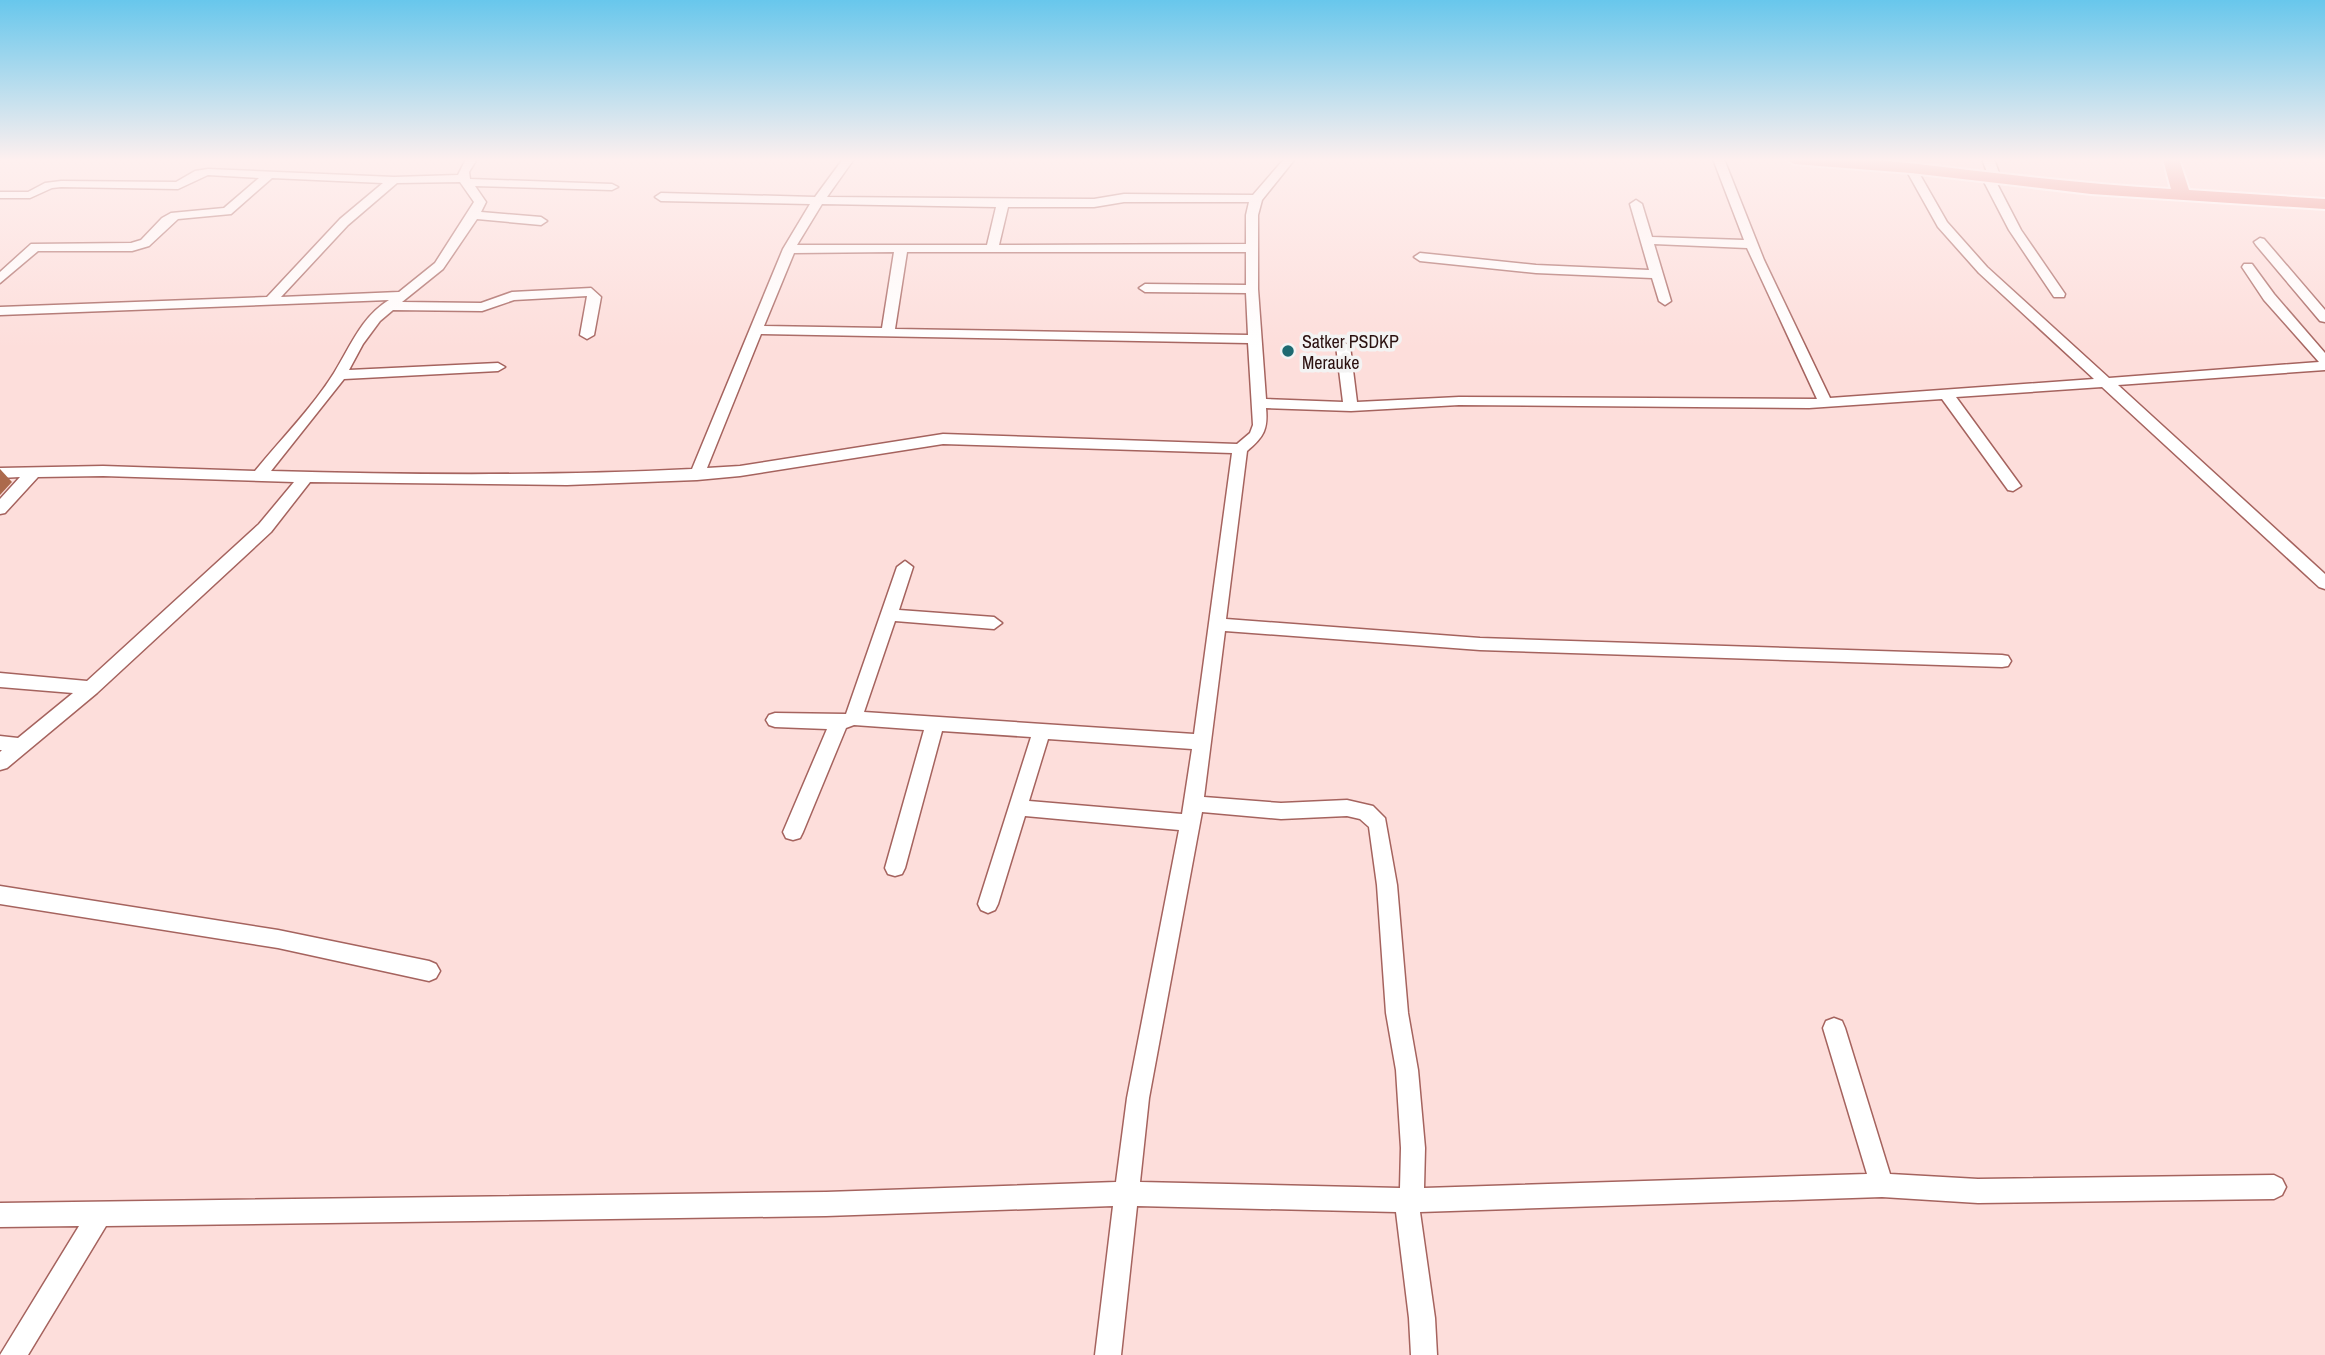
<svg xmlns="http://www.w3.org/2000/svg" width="2325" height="1355" viewBox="0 0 2325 1355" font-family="'Archivo Narrow',sans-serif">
<rect width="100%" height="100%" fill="#fddedb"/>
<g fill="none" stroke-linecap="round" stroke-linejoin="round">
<defs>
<path id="minor" d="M466,159H477L469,172L470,179L612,184L618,187L612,190L475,186L486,202L481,212L541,217L547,221L541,225L477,219L443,269L402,302L481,303L512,292L591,288L601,297L594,335L587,339L580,335L587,296L514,300L482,311L393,310L380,321L363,344L349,370L498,363L505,367L498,371L344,379L271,471C412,475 551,476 692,469L783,249L810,204L661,201L655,197L661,193L815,197L843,159H854L827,197L1094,199L1124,194L1253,195L1284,159H1295L1262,200L1258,215V289L1266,399L1343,402L1336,346L1343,342L1350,346L1357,402L1459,397L1817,399L1747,248L1654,244L1671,301L1665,305L1659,301L1652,278L1536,273L1420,261L1414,257L1420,253L1536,265L1649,270L1630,204L1636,200L1642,204L1652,237L1744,240L1713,159H1724L1764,260L1830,398L2094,379L1979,273L1938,227L1905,168L1907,166H1915L1947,222L1987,267L2109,378L2319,362L2264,300L2242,267L2244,264H2252L2274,294L2325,353V370L2118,385L2325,574V589L2319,587L2102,387L1956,397L2021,486L2013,491L2008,490L1942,399L1809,408L1459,405L1351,411L1266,408C1268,429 1264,437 1247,451L1226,619L1480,638L2002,655L2008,656L2011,661L2008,666L2002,667L1480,650L1225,631L1204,797L1281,803L1347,800L1373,806L1385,818L1397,885L1408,1013L1418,1070L1425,1148L1424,1188L1867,1174L1823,1028L1826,1021L1834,1018L1842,1021L1845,1028L1890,1174L1978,1179L2274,1175L2282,1179L2286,1187L2282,1195L2274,1199L1978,1203L1882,1197L1420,1212L1435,1318L1437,1355H1411L1409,1318L1396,1212L1137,1206L1121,1355H1095L1113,1206L826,1216L106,1226L28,1355H0L79,1226L0,1227V1203L826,1192L1116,1182L1127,1098L1179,830L1025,816L998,904L995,910L988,913L981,910L978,904L1031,737L942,731L905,868L902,874L895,876L888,874L885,868L924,730L854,725L846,728L803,832L800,838L793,840L786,838L783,832L827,729L775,727L769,725L766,720L769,715L775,713L846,714L897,567L905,561L913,567L899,610L994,617L1002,623L994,629L895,621L864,712L1194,734L1232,453L943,444L740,476L697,480L567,485L310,482L271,532L97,693L7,768L0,770V752L2,750H0V736L18,738L73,693L0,687V673L87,681L259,524L294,482L103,476L38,477L5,513L0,514V499L20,477L0,478V468L103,466L255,471C281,439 312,408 334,373C350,347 362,316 389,300L0,315V307L267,297L340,219L383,183L272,178L231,214L178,219L149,246L132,251H38L0,283V272L31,244L131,243L141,240L162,218L171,213L224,208L259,178L208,175L178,189L61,187L52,188L30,198H0V192H28L45,183L61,181L176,182L195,171L208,169L394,177L458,175ZM460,182L474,202L435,263L399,292L281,297L348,225L397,183ZM1124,202H1249L1246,215V244L999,245L1008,207H1094ZM822,204L996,207L987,245H797ZM894,252L882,328L764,326L794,253ZM907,252H1246V285L1145,284L1139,288L1145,292L1246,293L1248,335L895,329ZM761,334L1248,343L1253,425L1250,433L1237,444L943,434L740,466L707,468ZM1048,739L1192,749L1182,814L1029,801ZM1202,812L1281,819L1347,816L1360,819L1369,827L1377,885L1386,1013L1396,1070L1401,1148L1400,1188L1140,1182L1149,1098Z
M1982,159H1994L1999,173L1993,176L2021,230L2065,294L2064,297H2054L2009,230L1982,178L1988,175Z
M2260,238L2264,239L2325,310V322L2320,321L2256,245L2254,242Z
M0,886L278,930L429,961L436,964L440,971L436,978L429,981L278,948L0,904Z"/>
<path id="highway" d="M1786,159C1846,154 1908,163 1968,170C2036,178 2103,185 2171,189L2163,159H2179L2189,190L2325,199V209L2091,194L1911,173L1794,164Z"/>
</defs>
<use href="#minor" stroke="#a5635e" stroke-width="3"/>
<use href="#highway" stroke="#fff" stroke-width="4"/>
<use href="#minor" fill="#fff" fill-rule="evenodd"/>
<use href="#highway" fill="#e88881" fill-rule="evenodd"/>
</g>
<path fill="#ac6a4c" d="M0,469L12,482L0,495Z"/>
<linearGradient id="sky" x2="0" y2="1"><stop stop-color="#68c7ec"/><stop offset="0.46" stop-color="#fef0ef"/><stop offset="1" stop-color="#fef0ef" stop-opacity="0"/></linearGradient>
<rect width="2325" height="348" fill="url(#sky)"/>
<circle fill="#1e6a71" stroke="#f3f3f3" stroke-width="2.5" cx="1288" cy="351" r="7"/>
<g text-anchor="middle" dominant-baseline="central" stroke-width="7" stroke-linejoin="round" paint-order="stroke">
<g font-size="18" fill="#2b1110" stroke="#f3f3f3" text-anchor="start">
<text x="1302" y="341">Satker PSDKP<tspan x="1302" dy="21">Merauke</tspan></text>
</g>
</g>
</svg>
